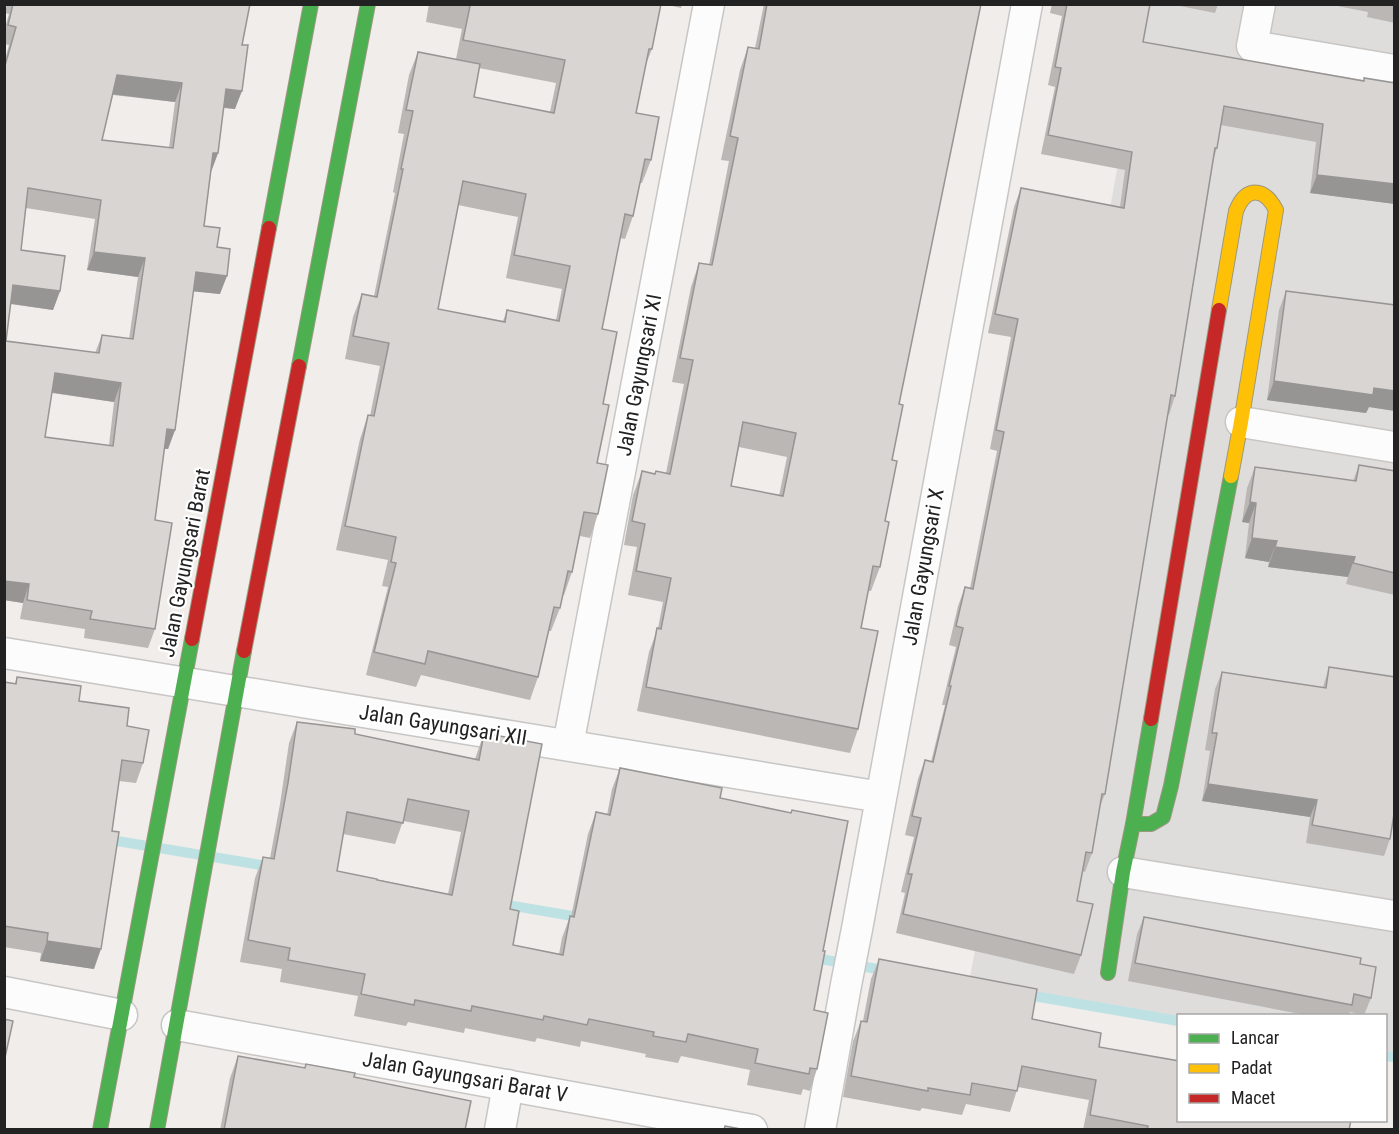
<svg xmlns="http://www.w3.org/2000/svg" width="1399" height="1134" viewBox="0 0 1399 1134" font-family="'Roboto Condensed',sans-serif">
<rect width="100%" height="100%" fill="#f0edeb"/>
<path fill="#dfdddc" d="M1147,5H1394V1058L1386,1057V1016H1178V1020L969,983Z"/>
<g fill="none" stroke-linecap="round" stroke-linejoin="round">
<path stroke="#bee2e3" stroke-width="10" d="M105,839L273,867
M496,903L584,918
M809,957L889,971
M1022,994L1178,1021
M1386,1056L1394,1057"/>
<defs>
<path id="street" d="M1260,4L1252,46L1394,70
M1241,422L1394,447
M4,653L881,797
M568,745L709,4
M1123,872L1394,916
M4,992L122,1015
M177,1025L752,1130
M500,1130L508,1085
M820,1130L846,985L857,929L1027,4"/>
<path id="fast" d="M269,228L311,4
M299,366L368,4
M1133,824H1151L1163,817L1171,786L1231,476
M1108,973L1123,872L1133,824L1151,719
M100,1130L192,639
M157,1130L244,651"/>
<path id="slow" d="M1219,310L1236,211C1246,186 1264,187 1276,210L1241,422L1231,476"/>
<path id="jam" d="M192,639L269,228
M244,651L299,366
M1151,719L1219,310"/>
</defs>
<use href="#street" stroke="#c7c6c5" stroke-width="33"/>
<use href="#fast" stroke="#9b9881" stroke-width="16"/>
<use href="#slow" stroke="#9b9881" stroke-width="16"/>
<use href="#jam" stroke="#9b9881" stroke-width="16"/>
<use href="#street" stroke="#fdfcfc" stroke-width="30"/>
<use href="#fast" stroke="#4caf50" stroke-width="14"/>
<use href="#slow" stroke="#ffc107" stroke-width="14"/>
<use href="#jam" stroke="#c62828" stroke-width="14"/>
</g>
<path fill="#bab7b5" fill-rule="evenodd" d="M7,4H250L242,45L235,109L223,108L218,153L211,172L204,226L217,247L220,294L193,291L175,430L168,449H164L155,520V629L148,648L84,638L85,629L20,619L23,603L4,600V63L9,45L4,44V31L9,14L5,13ZM113,95L175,102L169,148L102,140ZM26,208L95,219L87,270L138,277L129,339L102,335L95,353L6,341L10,304L53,310L60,291L21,250ZM52,393L114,402L109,445L45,437Z
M429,4H661L652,49L646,64L636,113L651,160L642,183H640L633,216L625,239L620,238L602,329L603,404L597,463L598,514L590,538L580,536L572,572L564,595H562L560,608L551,631H549L538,677L530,700L421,675L416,687L366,675L388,587L382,586L388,560L336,550L360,439L368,415L370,416L380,366L345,359L353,317L362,294L374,296L395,193L393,192L404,134L398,133L409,75L418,52L456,59L462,29L426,22ZM479,68L556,83L550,112L474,97ZM458,205L518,217L506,278L562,289L556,320L507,310L503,321L438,309Z
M664,4H682L681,8Z
M764,4H981L899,404L880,567L871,591H868L861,628L858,729L850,753L637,711L649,652L658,628L663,602L628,595L637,547L624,545L633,495L642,471L655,474L666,473L684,384L672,382L691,287L699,263L709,265L729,161L721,160L740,70L748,47L755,48ZM739,447L787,457L779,496L731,486Z
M1052,4H1150L1143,42L1363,81L1395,83V204L1310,193L1316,142L1221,125L1217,148L1214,158L1175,396L1169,415L1167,414L1105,794L1100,806L1092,853L1085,872L1082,871L1077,901L1081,955L1074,974L896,933L905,893L901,892L914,837L905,835L918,779L925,760L931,762L945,705H942L956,647L949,645L958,606L965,587L970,588L997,451L990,449L1011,337L988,333L1014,207L1021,188L1120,207L1125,170L1041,154L1055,87L1048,85L1062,16L1050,13Z
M1170,4H1218L1215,13Z
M1327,4H1395V23L1367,17L1368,12Z
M1286,291L1393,305L1395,301V411L1369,407L1366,413L1267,400L1279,310Z
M1359,465L1395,471V595L1346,584L1348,577L1268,567L1269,562L1245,558L1249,523L1242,522L1247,488L1255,467L1353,481Z
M1329,667L1390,839L1384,856L1306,843L1310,817L1202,801L1210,751L1205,750L1215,689L1222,672L1323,687Z
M17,677L79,701L127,726L143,763L136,783L119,781L94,969L40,961L41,953L4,947V682L15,683Z
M297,722L475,759L484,733L510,909L513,945L559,954L562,938L570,916L571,917L588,834L596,812L607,815L612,789L620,768L720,798L823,951L814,1010L817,1069L810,1091L803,1089L801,1095L747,1085L750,1070L681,1056L678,1063L645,1057L646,1054L581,1041L580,1047L537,1038L535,1042L465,1028L464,1033L408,1022L406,1026L354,1016L358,996L280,982L282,969L240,962L255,878L263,857L270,858L280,804L289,743ZM403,821L461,832L448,894L337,871L343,834L395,844Z
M1144,917L1360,964L1371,998L1364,1015L1350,1012L1348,1016H1311L1128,981L1137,934Z
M879,959L1032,1019L1099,1047L1349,1130H1083L1089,1100L1018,1087L1010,1112L966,1104L962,1115L922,1108L920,1111L843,1097L853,1041L861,1021H863L871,979Z
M238,1056L305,1068L306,1064L354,1077L465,1130H220L230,1078Z"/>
<path fill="#979594" d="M117,75L182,83L175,102L110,94Z
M226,89L242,91L235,109L219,107Z
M213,153H218L211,172Z
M1317,175L1395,184V204L1310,193Z
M94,252L145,258L138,277L87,270Z
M196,272L227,276L220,294L189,291Z
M13,285L60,291L53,310L6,303Z
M55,373L121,383L114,402L48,392Z
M1274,381L1374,388L1395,391V411L1369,407L1366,413L1267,400Z
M167,429L175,430L168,449L160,448Z
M1250,502L1256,503L1249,523L1242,522Z
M1252,538L1277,541L1269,562L1245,558Z
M1275,547L1355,557L1348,577L1268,567Z
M4,581L29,584L23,603L4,600Z
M1208,784L1317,800L1310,817L1202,801Z
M47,941L101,949L94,969L40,961Z"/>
<path fill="#d8d5d3" stroke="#979594" stroke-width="1.5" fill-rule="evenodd" d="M13,4H250L242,45H248L242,91L226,89L218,153H213L204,226L220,228L217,247L230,249L227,276L196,272L175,430L167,429L155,520L172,523L155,629L90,619L92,611L27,600L29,584L4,581V69L16,27L8,25ZM117,75L182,83L173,148L102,140ZM28,188L101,200L94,252L145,258L133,339L102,335L99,353L6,341L13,285L60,291L65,256L21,250ZM55,373L121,383L113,446L45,437Z
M464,4H661L652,49H649L636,113L659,117L651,160L645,159L633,216L625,214L602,329L617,332L603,404L609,405L597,463L608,465L598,514L584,512L572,572L568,571L560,608L554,607L538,677L428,651L425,664L374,652L396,563L391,562L396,537L345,526L368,415L374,416L389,343L353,336L362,294L377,297L403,169H401L413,111L406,110L418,52L480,64L474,97L554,113L565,60L463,40L470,6ZM463,181L526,194L514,255L570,266L559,321L507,310L505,322L438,309Z
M767,4H981L899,404L903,405L892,460L897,461L885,521L889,522L880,567L873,566L861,628L878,631L858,729L646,687L657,628L661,629L671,578L636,571L645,524L632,521L642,471L655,474L656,471L670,474L693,360L680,358L699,263L712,265L738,138L730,136L748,47L759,49ZM743,422L796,433L783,496L731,486Z
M1067,4H1150L1143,42L1364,81V78L1395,83V184L1317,175L1323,124L1224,106L1217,148H1215L1175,396L1171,395L1105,794H1102L1092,853L1086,852L1077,901L1093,904L1081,955L903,914L912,874H908L921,818L912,816L925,760L933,762L951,686H949L963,628L956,626L965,587L973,589L1004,432L996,430L1018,319L995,314L1021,188L1124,208L1132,152L1048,135L1061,68L1055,67Z
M1286,291L1395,305V391L1374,388L1373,395L1274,381Z
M1359,465L1395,471V573L1353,563L1355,557L1275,547L1277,541L1252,538L1256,503L1250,502L1255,467L1356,481Z
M1329,667L1395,677V808L1390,839L1312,825L1317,800L1208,784L1217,733H1212L1222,672L1326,688Z
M17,677L81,686L79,701L129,708L127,726L149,730L143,763L122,760L112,831L119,832L101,949L47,941L48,933L4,926V682L16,684Z
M297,722L355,729V734L479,760L484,733L542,744L510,909L519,911L513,945L563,955L570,916L574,917L596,812L610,815L620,768L722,788L720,798L791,813L792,810L848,821L823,951H825L814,1010L828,1013L817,1069L810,1068L809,1074L755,1063L758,1049L688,1034L686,1042L653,1036L654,1032L589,1019L587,1025L544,1016L543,1020L472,1006L471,1011L415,1000L414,1005L361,994L365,974L288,960L290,948L248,940L263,857L274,859L288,783ZM408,799L469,811L452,895L377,880V879L337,871L347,812L403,823Z
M1144,917L1361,958L1360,964L1376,967L1371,998L1354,994L1352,1005L1135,963Z
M879,959L1037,989L1032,1019L1101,1033L1099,1047L1179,1061V1120H1351L1349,1130H1147L1148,1126L1090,1115L1096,1080L1022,1066L1017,1091L972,1083L970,1095L928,1088V1091L851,1076L861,1021L867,1022Z
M4,1019L13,1021L4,1062Z
M238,1056L305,1068L306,1064L355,1073L354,1077L471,1101L465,1130H224Z
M725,1126L746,1130H724Z"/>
<g text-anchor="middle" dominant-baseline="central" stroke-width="4.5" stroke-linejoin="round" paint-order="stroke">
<g font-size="21" fill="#222" stroke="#fff">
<text transform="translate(639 375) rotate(-79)">Jalan Gayungsari XI</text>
<text transform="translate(185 563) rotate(-79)">Jalan Gayungsari Barat</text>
<text transform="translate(923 567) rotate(-80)">Jalan Gayungsari X</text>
<text transform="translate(443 725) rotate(9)">Jalan Gayungsari XII</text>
<text transform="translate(465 1077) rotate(10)">Jalan Gayungsari Barat V</text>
</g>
</g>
<rect width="1399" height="1134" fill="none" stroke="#222222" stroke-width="12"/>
<rect x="1177" y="1014" width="210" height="108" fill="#ffffff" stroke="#a7a7a7" stroke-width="1.5"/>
<rect x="1189" y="1034" width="30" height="9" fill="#4caf50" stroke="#a7a7a7" stroke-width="1.5"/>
<text x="1231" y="1044" font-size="18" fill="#222222">Lancar</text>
<rect x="1189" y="1064" width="30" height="9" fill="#ffc107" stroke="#a7a7a7" stroke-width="1.5"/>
<text x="1231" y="1074" font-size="18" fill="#222222">Padat</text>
<rect x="1189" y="1094" width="30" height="9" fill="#c62828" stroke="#a7a7a7" stroke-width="1.5"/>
<text x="1231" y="1104" font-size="18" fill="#222222">Macet</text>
</svg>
